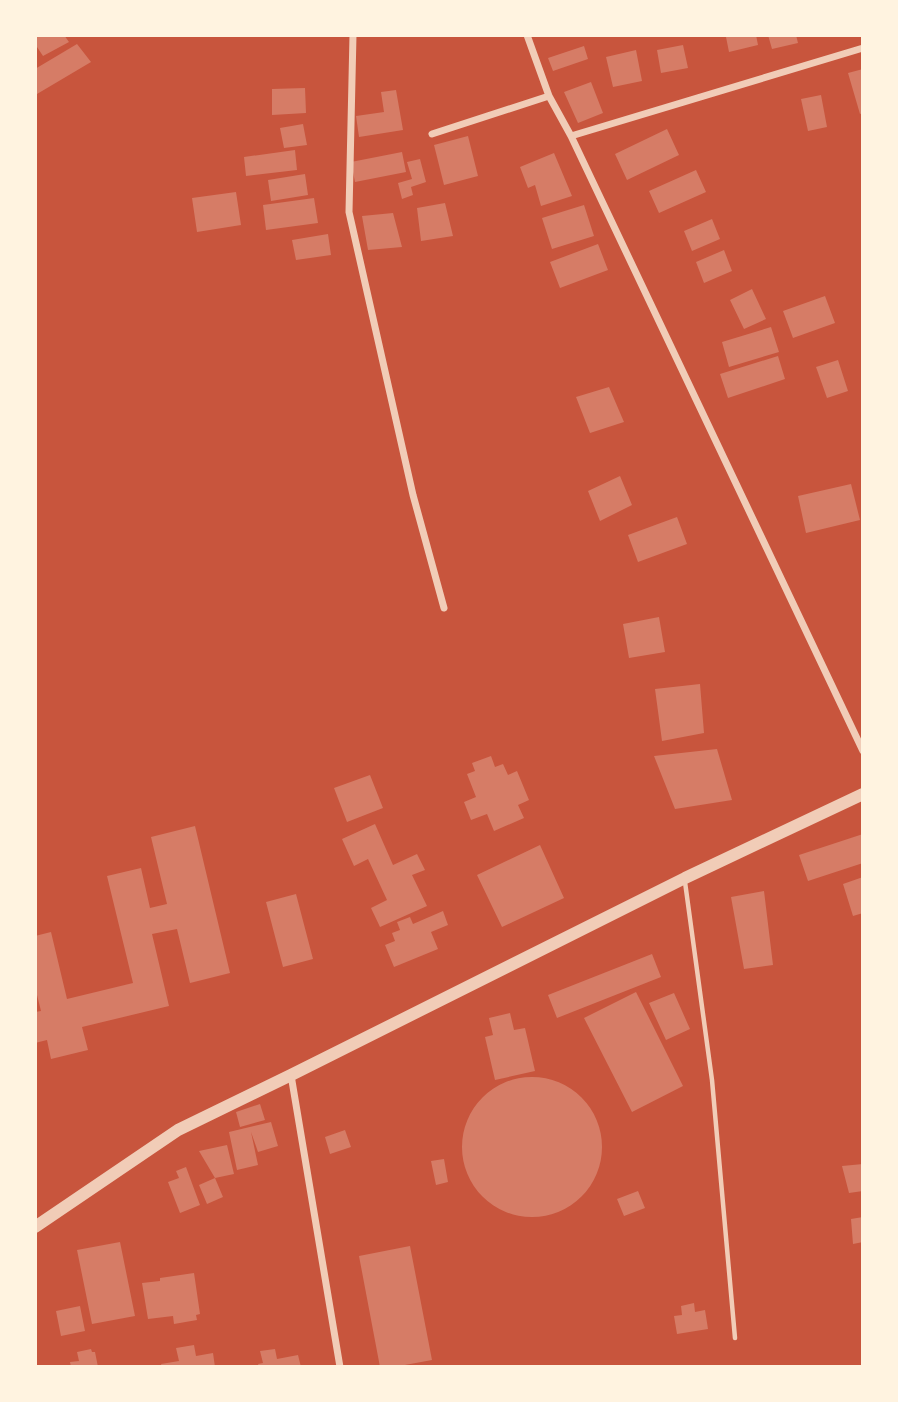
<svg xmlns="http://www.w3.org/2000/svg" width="898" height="1402" viewBox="0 0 898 1402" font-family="'Public Sans',sans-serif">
<rect width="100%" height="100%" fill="#c8553d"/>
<path fill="#d67c66" d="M35,35H64L69,42L43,56L35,44Z
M734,35H756L758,45L729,52L726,37Z
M768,35H796L798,43L772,49Z
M77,44L91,62L37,94L35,91V69Z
M683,45L688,68L661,73L657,50Z
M584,46L588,59L553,71L548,58Z
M636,50L642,81L613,87L606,57Z
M863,69V113L860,114L848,73Z
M591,82L603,113L578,123L564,92Z
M305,88L306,113L272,115V89Z
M396,90L403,130L359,137L356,116L384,112L381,92Z
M821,95L827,127L808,131L801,99Z
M303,124L307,145L284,148L280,128Z
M667,129L679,155L627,180L615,154Z
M468,136L478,176L444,185L434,145Z
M295,150L297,170L246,176L244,157Z
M402,152L406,172L355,182L351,162Z
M554,153L572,196L541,206L535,185L528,188L520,167Z
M420,159L426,182L411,187L413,195L402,199L398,183L412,179L407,162Z
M696,170L706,192L659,213L649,191Z
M305,174L308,195L271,201L268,180Z
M236,192L241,225L197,232L192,198Z
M314,198L318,223L266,230L263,205Z
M445,203L453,236L421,241L417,208Z
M584,205L594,236L552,249L542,218Z
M393,213L402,247L368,250L362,216Z
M712,219L720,239L692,251L684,231Z
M328,234L331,255L296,260L292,240Z
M598,244L608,270L560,288L550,262Z
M724,250L732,271L704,283L696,262Z
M752,289L766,319L744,329L730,300Z
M825,296L835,323L793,338L783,311Z
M771,327L779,352L729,367L722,342Z
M778,356L785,379L728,398L720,374Z
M838,360L848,391L827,398L816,367Z
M609,387L624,422L590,433L576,397Z
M620,476L632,505L600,521L588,491Z
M851,484L860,520L806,533L798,496Z
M677,517L687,544L638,562L628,535Z
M659,617L665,652L629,658L623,624Z
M700,684L704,733L662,741L655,689Z
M717,749L732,800L675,809L654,756Z
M491,756L495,767L503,764L508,775L517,771L529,800L518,805L524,818L494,831L487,814L471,820L464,802L476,797L467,774L475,771L472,763Z
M370,775L383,808L347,822L334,788Z
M375,824L393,865L417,854L425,870L412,875L427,906L380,927L371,908L387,900L368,859L354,866L342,839Z
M195,826L230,973L190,983L177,929L152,934L169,1006L82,1027L88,1050L51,1059L47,1040L35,1043V1012L41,1011L35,987V936L51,932L67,999L133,983L107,876L141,868L150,908L167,904L151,837Z
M863,834V863L808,881L799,855Z
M540,845L564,898L502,927L477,875Z
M863,877V913L853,916L843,884Z
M764,891L773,965L744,969L731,897Z
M296,894L313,959L283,967L266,902Z
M443,911L448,925L431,932L438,949L394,967L385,945L395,941L392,933L400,930L397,922L410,917L413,924Z
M652,954L661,977L557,1018L548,995Z
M636,992L683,1086L632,1112L584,1018Z
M674,993L690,1029L666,1040L649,1003Z
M510,1013L514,1030L525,1028L535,1071L495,1080L485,1037L493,1035L489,1018Z
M462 1147a70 70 0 1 1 140 0a70 70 0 1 1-140 0Z
M260,1104L265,1120L240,1127L236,1112Z
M271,1122L278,1146L258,1152L251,1132L258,1165L237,1170L229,1132Z
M345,1130L351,1147L330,1154L325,1137Z
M227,1145L234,1174L215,1178L199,1151Z
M444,1159L448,1182L436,1185L431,1161Z
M863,1164V1191L849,1193L842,1166Z
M186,1167L200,1205L180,1213L168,1182L179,1178L176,1171Z
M215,1178L223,1197L207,1204L199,1185Z
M638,1191L645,1208L624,1216L617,1199Z
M863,1217V1242L853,1244L851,1219Z
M120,1242L135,1316L92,1324L77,1250Z
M410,1246L432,1360L394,1367H380L359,1256Z
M194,1273L200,1314L196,1315L197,1320L174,1324L173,1316L148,1319L142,1283L160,1281V1278Z
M694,1303L695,1312L705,1310L708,1329L677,1334L674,1316L682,1315L681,1306Z
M80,1306L85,1331L61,1336L56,1311Z
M194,1345L196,1356L213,1353L215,1367H162L161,1364L179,1361L176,1348Z
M91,1349L92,1352H95L98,1367H71L70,1362L79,1361L77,1352Z
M275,1349L277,1359L298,1355L301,1367H259L258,1364L263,1363L260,1351Z"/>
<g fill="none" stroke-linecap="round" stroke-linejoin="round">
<path stroke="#f1ccb7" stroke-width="4.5" d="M685,882L712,1080L735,1338"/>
<path stroke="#f1ccb7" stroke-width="7" d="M353,35L349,212L413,495L444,608
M527,35L549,96L571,136L863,751
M432,134L549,96
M571,136L863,48
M291,1075L340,1367"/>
<path stroke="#f1ccb7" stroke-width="12" d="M35,1227L178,1130L291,1075L685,878L863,794"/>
</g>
<rect width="898" height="1402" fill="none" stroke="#fff3e0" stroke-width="74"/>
</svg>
